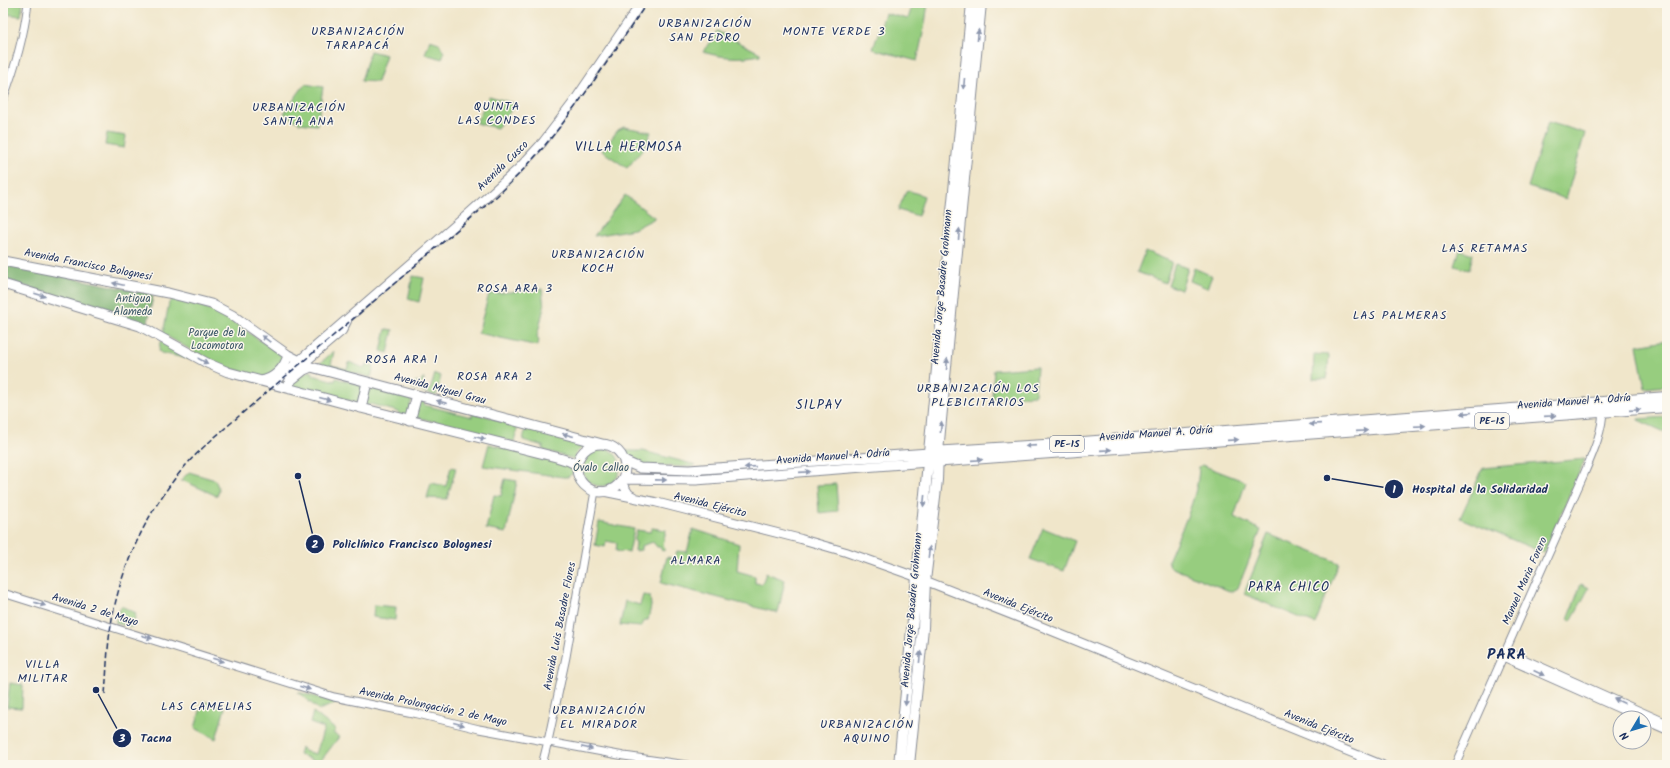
<svg xmlns="http://www.w3.org/2000/svg" width="1670" height="768" viewBox="0 0 1670 768" font-family="Kalam,sans-serif">
<rect width="100%" height="100%" fill="#fbf7ec"/>
<filter id="ink" filterUnits="userSpaceOnUse"><feTurbulence type="fractalNoise" baseFrequency=".025" numOctaves="2"/><feDisplacementMap in="SourceGraphic" scale="8" xChannelSelector="R" yChannelSelector="G"/><feConvolveMatrix kernelMatrix="1 2 1 2 8 2 1 2 1" color-interpolation-filters="sRGB"/></filter>
<filter id="wash" filterUnits="userSpaceOnUse"><feTurbulence type="fractalNoise" baseFrequency=".012" numOctaves="4" result="noise"/><feDisplacementMap in="SourceGraphic" scale="16" xChannelSelector="R" yChannelSelector="G"/><feGaussianBlur stdDeviation="0.9" result="paint"/><feColorMatrix in="noise" values="0 0 0 0 0 0 0 0 0 0 0 0 0 0 0 0 0 1.4 0 .05"/><feComposite in="paint" operator="in"/></filter>
<g filter="url(#wash)">
<rect width="100%" height="100%" fill="#f0e6ca"/>
<path fill="#97cd7f" stroke="#597e6e" d="M7,3H23L21,16L5,14Z
M913,3H928L925,24L917,61L873,49L885,13L908,19Z
M717,31L760,53V55C740,59 723,58 703,52Z
M430,40L439,43L444,53L442,59L425,54Z
M370,51L386,55L377,82L361,81Z
M305,84L323,87L317,125L299,123L284,113Z
M489,96L516,104L497,128L476,123Z
M1548,122L1585,133L1566,199L1528,187Z
M624,127L651,132L645,147L627,168L602,151L618,130Z
M107,133L126,136L124,148L105,145Z
M907,190L924,196L918,216L898,210Z
M625,195L655,218L634,229L594,236Z
M1460,250L1473,254L1469,270L1455,266Z
M1145,251L1172,262L1165,283L1137,272Z
M1175,264L1188,268L1181,290L1168,285Z
M1194,268L1212,276L1207,288L1190,281Z
M413,276L424,278L419,302L408,299Z
M542,289L544,307L537,337L539,339L538,346L478,333L489,294Z
M173,298L197,304L226,317L283,356L285,360L267,378L219,366L163,334L169,303Z
M386,329L393,330L388,353L381,351Z
M1667,340V386L1645,388L1637,345Z
M162,341L191,358L190,359L161,353L159,351L160,343Z
M334,351L331,365L347,369L349,362L364,368L366,364L374,366L371,377L318,365Z
M1314,354L1329,355L1327,379H1313Z
M1037,367L1035,395L992,398L994,370Z
M309,371L313,372L312,375L335,381L336,378L361,385L364,388L359,403L293,387L291,382Z
M435,374L441,376L436,396L411,388L416,381L420,383L423,378L424,379L423,385L424,388L430,390Z
M371,387L411,398L412,399L407,416L399,415V412L370,404L367,407L365,403L369,389Z
M421,400H425L424,405L472,417L473,413L518,424L514,442L416,417L417,401Z
M1667,417V433L1638,420V419Z
M526,427L586,443L577,452L574,459L543,450V446L523,440Z
M489,444L569,465L573,473L568,477H563L483,466Z
M582 467a19 19 0 1 1 38 0a19 19 0 1 1-38 0Z
M626,451H643L696,465L690,467L640,465L625,457Z
M1585,459L1544,553L1460,518L1483,468Z
M1202,465L1246,482L1234,517L1261,530L1238,588L1232,592L1170,567L1168,561C1180,532 1198,499 1199,467Z
M451,467L456,468L447,499L427,498L431,483L446,486Z
M189,472L215,480L219,489L217,496L184,481H180Z
M505,479L517,481L506,533L486,529L494,495L501,496Z
M836,484L838,511L819,513L817,485Z
M599,522L634,529L629,553L622,551L621,552L616,551L617,543L606,541L605,547L595,545Z
M652,528L666,530L663,545L665,550L662,551L660,547H657L653,542L641,546V550L635,551L636,543L634,540L637,530L650,532Z
M1043,528L1075,541L1064,571L1030,559Z
M693,529L739,544L737,571L755,576V583L762,584L766,573L785,580L778,613L661,583L667,557L675,559L677,551L687,552Z
M1268,534L1339,563L1315,624L1244,594Z
M1581,584L1589,588L1571,621L1568,619Z
M643,595L650,596L651,606L648,620H645L641,627L620,625L625,601L640,605Z
M374,605L396,607L395,620L373,617Z
M121,606L136,613L133,626L131,627L116,623V620Z
M10,683L23,685L22,708L7,707Z
M298,692L337,703L319,710Z
M203,701L225,708L216,739L195,728Z
M313,712L336,730L333,733L339,737L319,763L299,754L301,747L304,751L316,754L324,728L310,723Z"/>
<path fill="#79b06e" stroke="#4a7066" d="M3,264L151,294L153,296L148,323L145,325L3,279Z"/>
</g>
<g filter="url(#ink)">
<g fill="none" stroke-linecap="round" stroke-linejoin="round">
<defs>
<path id="tertiary" d="M3,99C15,68 24,36 28,3
M3,593L334,697L418,714L479,729L624,756L687,765
M1506,651L1667,723
M1503,657L1640,718
M1644,720L1667,730
M542,765L548,741L566,657L595,491
M1359,765L1361,755
M1455,765L1584,474C1593,453 1603,431 1603,408"/>
<path id="secondary" d="M289,376L342,331L347,321
M272,384L468,214L519,168L543,142L572,104L641,3
M621,482L629,494L636,498
M601,491L655,502L801,539L846,552L911,575L1040,626L1382,765"/>
<path id="primary" d="M3,261L168,293L211,304L232,315L288,355L311,367L606,445
M3,284L140,326L207,363L228,372L361,408L556,457L569,461L577,465
M260,381C273,380 285,368 288,355
M290,389L289,382L304,370L311,367
M361,408L367,382
M410,421L417,395
M577 468a24 24 0 1 1 48 0a24 24 0 1 1-48 0Z
M624,461L640,468L689,470L929,453
M622,479L696,480L928,462"/>
<path id="trunk" d="M933,452L1044,445L1667,397
M932,462L1667,407
M899,765L972,3
M909,765L923,628L925,581L937,480L938,452L952,303L981,3"/>
</defs>
<use href="#tertiary" stroke="#868a94" stroke-width="9"/>
<use href="#secondary" stroke="#868a94" stroke-width="10"/>
<use href="#primary" stroke="#868a94" stroke-width="11"/>
<use href="#trunk" stroke="#868a94" stroke-width="12"/>
<use href="#tertiary" stroke="#fff" stroke-width="7"/>
<use href="#secondary" stroke="#fff" stroke-width="8"/>
<use href="#primary" stroke="#fff" stroke-width="9"/>
<use href="#trunk" stroke="#fff" stroke-width="10"/>
<path stroke="#1b2f5e" stroke-width="1.5" stroke-dasharray="6 3" stroke-linecap="butt" d="M105,694C107,671 107,648 111,625C120,567 148,509 186,465C202,447 221,432 239,416L497,196C557,140 601,71 647,3"/>
</g>
<defs><path id="oneway-solid" d="M-6-.8H1V-3.2L6.5 0L1 3.2V.8H-6Z"/></defs>
<g fill="#8d97ae">
<use href="#oneway-solid" transform="translate(978 35) rotate(-84)"/>
<use href="#oneway-solid" transform="translate(964 84) rotate(95)"/>
<use href="#oneway-solid" transform="translate(959 234) rotate(-85)"/>
<use href="#oneway-solid" transform="translate(118 284) rotate(-168)"/>
<use href="#oneway-solid" transform="translate(40 295) rotate(17)"/>
<use href="#oneway-solid" transform="translate(266 339) rotate(-144)"/>
<use href="#oneway-solid" transform="translate(203 361) rotate(29)"/>
<use href="#oneway-solid" transform="translate(947 364) rotate(-85)"/>
<use href="#oneway-solid" transform="translate(325 399) rotate(15)"/>
<use href="#oneway-solid" transform="translate(442 402) rotate(-165)"/>
<use href="#oneway-solid" transform="translate(1635 410) rotate(-4)"/>
<use href="#oneway-solid" transform="translate(1466 413) rotate(175)"/>
<use href="#oneway-solid" transform="translate(1550 416) rotate(-4)"/>
<use href="#oneway-solid" transform="translate(1315 424) rotate(176)"/>
<use href="#oneway-solid" transform="translate(1420 426) rotate(-4)"/>
<use href="#oneway-solid" transform="translate(941 427) rotate(-84)"/>
<use href="#oneway-solid" transform="translate(1362 431) rotate(-4)"/>
<use href="#oneway-solid" transform="translate(568 435) rotate(-165)"/>
<use href="#oneway-solid" transform="translate(480 438) rotate(14)"/>
<use href="#oneway-solid" transform="translate(1233 440) rotate(-4)"/>
<use href="#oneway-solid" transform="translate(1031 446) rotate(176)"/>
<use href="#oneway-solid" transform="translate(1106 450) rotate(-4)"/>
<use href="#oneway-solid" transform="translate(977 460) rotate(-4)"/>
<use href="#oneway-solid" transform="translate(750 467) rotate(176)"/>
<use href="#oneway-solid" transform="translate(805 472) rotate(-4)"/>
<use href="#oneway-solid" transform="translate(661 480) rotate(1)"/>
<use href="#oneway-solid" transform="translate(924 501) rotate(96)"/>
<use href="#oneway-solid" transform="translate(929 552) rotate(-83)"/>
<use href="#oneway-solid" transform="translate(40 604) rotate(17)"/>
<use href="#oneway-solid" transform="translate(147 637) rotate(18)"/>
<use href="#oneway-solid" transform="translate(920 657) rotate(-84)"/>
<use href="#oneway-solid" transform="translate(218 660) rotate(18)"/>
<use href="#oneway-solid" transform="translate(1539 673) rotate(24)"/>
<use href="#oneway-solid" transform="translate(305 688) rotate(18)"/>
<use href="#oneway-solid" transform="translate(906 700) rotate(96)"/>
<use href="#oneway-solid" transform="translate(1619 701) rotate(-156)"/>
<use href="#oneway-solid" transform="translate(459 724) rotate(14)"/>
<use href="#oneway-solid" transform="translate(587 748) rotate(11)"/>
</g>
</g>
<g text-anchor="middle" dominant-baseline="central" stroke-width="3" stroke-linejoin="round" paint-order="stroke">
<g fill="#fbf7ec" stroke="#5e6b89" stroke-width="1">
<rect x="1475" y="413" width="34" height="16" rx="3"/>
<rect x="1050" y="436" width="34" height="16" rx="3"/>
</g>
<g font-size="10" font-weight="bold" fill="#1b2f5e">
<text x="1492" y="421">PE-1S</text>
<text x="1067" y="444">PE-1S</text>
</g>
<g font-size="11" fill="#1b2f5e" stroke="#fbf7ec">
<text transform="translate(503 166) rotate(-44)">Avenida Cusco</text>
<text transform="translate(88 265) rotate(11)">Avenida Francisco Bolognesi</text>
<text transform="translate(942 287) rotate(-85)">Avenida Jorge Basadre Grohmann</text>
<text transform="translate(440 389) rotate(15)">Avenida Miguel Grau</text>
<text transform="translate(1574 402) rotate(-4)">Avenida Manuel A. Odría</text>
<text transform="translate(1156 434) rotate(-4)">Avenida Manuel A. Odría</text>
<text transform="translate(833 457) rotate(-4)">Avenida Manuel A. Odría</text>
<text transform="translate(710 505) rotate(14)">Avenida Ejército</text>
<text transform="translate(1525 581) rotate(-66)">Manuel Maria Forero</text>
<text transform="translate(1018 606) rotate(22)">Avenida Ejército</text>
<text transform="translate(95 610) rotate(17)">Avenida 2 de Mayo</text>
<text transform="translate(912 610) rotate(-85)">Avenida Jorge Basadre Grohmann</text>
<text transform="translate(560 626) rotate(-79)">Avenida Luis Basadre Flores</text>
<text transform="translate(433 707) rotate(12)">Avenida Prolongación 2 de Mayo</text>
<text transform="translate(1319 727) rotate(22)">Avenida Ejército</text>
</g>
<g font-size="11" fill="#3a5666" stroke="#fbf7ec">
<text x="133" y="299">Antigua<tspan x="133" dy="13">Alameda</tspan></text>
<text x="217" y="333">Parque de la<tspan x="217" dy="13">Locomotora</tspan></text>
<text x="601" y="468">Óvalo Callao</text>
</g>
<g font-size="12" letter-spacing="1" fill="#1b2f5e" stroke="#fbf7ec">
<text x="705" y="23">URBANIZACIÓN<tspan x="705" dy="14">SAN PEDRO</tspan></text>
<text x="358" y="31">URBANIZACIÓN<tspan x="358" dy="14">TARAPACÁ</tspan></text>
<text x="834" y="31">MONTE VERDE 3</text>
<text x="497" y="106">QUINTA<tspan x="497" dy="14">LAS CONDES</tspan></text>
<text x="299" y="107">URBANIZACIÓN<tspan x="299" dy="14">SANTA ANA</tspan></text>
<text x="1485" y="248">LAS RETAMAS</text>
<text x="598" y="254">URBANIZACIÓN<tspan x="598" dy="14">KOCH</tspan></text>
<text x="515" y="288">ROSA ARA 3</text>
<text x="1400" y="315">LAS PALMERAS</text>
<text x="402" y="359">ROSA ARA 1</text>
<text x="495" y="376">ROSA ARA 2</text>
<text x="978" y="388">URBANIZACIÓN LOS<tspan x="978" dy="14">PLEBICITARIOS</tspan></text>
<text x="696" y="560">ALMARA</text>
<text x="43" y="664">VILLA<tspan x="43" dy="14">MILITAR</tspan></text>
<text x="207" y="706">LAS CAMELIAS</text>
<text x="599" y="710">URBANIZACIÓN<tspan x="599" dy="14">EL MIRADOR</tspan></text>
<text x="867" y="724">URBANIZACIÓN<tspan x="867" dy="14">AQUINO</tspan></text>
</g>
<g font-size="13" letter-spacing="1" fill="#1b2f5e" stroke="#fbf7ec">
<text x="629" y="147">VILLA HERMOSA</text>
<text x="819" y="405">SILPAY</text>
<text x="1289" y="587">PARA CHICO</text>
</g>
<g font-size="15" font-weight="bold" letter-spacing="1" fill="#1b2f5e" stroke="#fbf7ec">
<text x="1507" y="655">PARA</text>
</g>
</g>
<path fill="none" stroke="#1b2f5e" stroke-width="1.5" d="M1327 478L1394 489M298 476L315 544M96 690L122 738"/>
<g fill="#1b2f5e" stroke="#fbf7ec" stroke-width="1.5">
<circle cx="1327" cy="478" r="4"/>
<circle cx="298" cy="476" r="4"/>
<circle cx="96" cy="690" r="4"/>
<circle cx="1394" cy="489" r="10"/>
<circle cx="315" cy="544" r="10"/>
<circle cx="122" cy="738" r="10"/>
</g>
<g font-size="12" text-anchor="middle" font-weight="bold" fill="#fff">
<text x="1394" y="493">1</text>
<text x="315" y="548">2</text>
<text x="122" y="742">3</text>
</g>
<g font-size="12" text-anchor="middle" font-weight="bold" fill="#1b2f5e" stroke="#fbf7ec" stroke-width="3" stroke-linejoin="round" paint-order="stroke">
<text x="1480" y="493">Hospital de la Solidaridad</text>
<text x="412" y="548">Policlínico Francisco Bolognesi</text>
<text x="156" y="742">Tacna</text>
</g>
<rect width="1670" height="768" fill="none" stroke="#fbf7ec" stroke-width="16"/>
<g transform="translate(1632 730) rotate(232)"><circle r="19" fill="#fbf7ec" stroke="#a1a7b3"/>
<path d="M0-3L7 15L0 10L-7 15Z" fill="#1f6fb2"/>
<text y="-6" font-size="11" font-weight="bold" text-anchor="middle" fill="#1b2f5e">N</text>
</g>
</svg>
